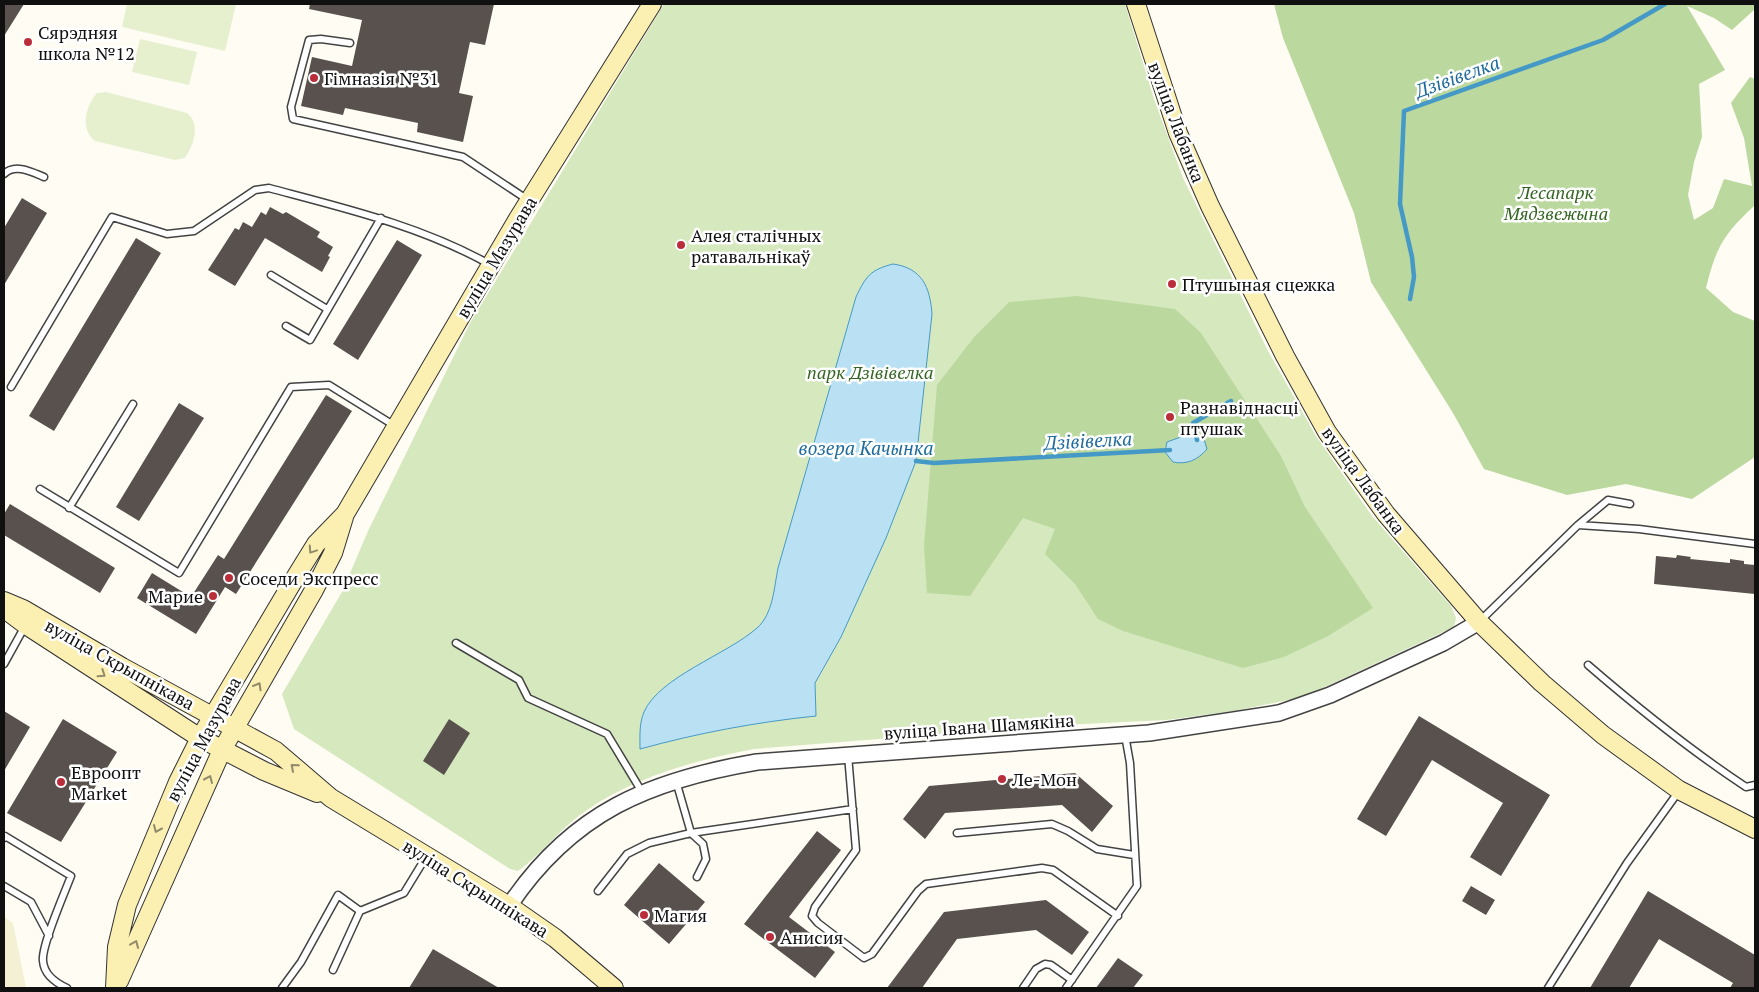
<svg xmlns="http://www.w3.org/2000/svg" width="1759" height="992" viewBox="0 0 1759 992" font-family="'PT Serif',serif">
<rect width="100%" height="100%" fill="#fefcf3"/>
<path fill="#f4f0d4" d="M4,917L13,923L26,988H4Z"/>
<path fill="#d6e8be" d="M664,4H1125L1154,99L1183,178L1268,351L1316,436L1372,516L1451,606L1456,618L1454,627L1303,697L1234,711L1166,720L1042,726L754,749C696,760 637,776 587,810C561,827 543,853 518,871L510,869L294,729L282,694L342,592L368,531L470,323Z"/>
<path fill="#bbd89e" d="M1274,4H1755V9L1732,30L1714,18L1687,6L1725,70L1699,84L1702,137L1694,162L1688,195L1694,220L1713,208L1724,179L1752,186L1744,138L1731,103L1750,77L1755,79V205C1724,234 1716,247 1706,288L1733,312L1755,321V457L1692,499L1626,484L1567,495L1484,469L1453,413L1371,282L1354,213L1283,38Z
M1077,296L1175,309L1201,333L1281,456L1305,507L1373,608L1328,636L1284,657L1243,668L1123,631L1098,619L1075,584L1045,554L1055,529L1023,518L970,596L927,593L924,546L937,385L975,336L1009,302Z"/>
<path fill="#e6f0cf" d="M127,4H236L225,51L122,27Z
M140,39L197,52L189,85L132,72Z
M106,92L187,113C201,124 194,145 185,158L175,160L95,141C80,129 85,107 97,93Z"/>
<path fill="#bae1f3" stroke="#4599c7" d="M893,264C922,268 930,287 932,314L916,461L886,538L841,637L815,683L816,716C757,722 698,733 640,749C640,736 639,724 644,712C659,677 728,654 757,628C773,614 774,588 778,568L856,297C866,276 870,270 893,264Z
M1189,434L1203,436L1207,449C1198,460 1186,465 1173,462L1165,452L1167,442Z"/>
<g fill="none" stroke-linecap="round" stroke-linejoin="round">
<path stroke="#4599c7" stroke-width="4.5" d="M1410,299L1414,277L1412,257L1400,204L1404,111L1603,40L1665,4
M1197,440L1193,423L1231,401
M916,461L934,463L1170,450"/>
</g>
<path fill="#58514d" d="M4,4H24L4,36Z
M310,4H494L485,45L470,42L459,93L473,96L463,142L417,132L418,123L345,108L343,115L301,106L312,57L352,66L362,20L309,9Z
M22,198L47,213L4,285V228Z
M270,207L283,214L286,212L320,232L317,237L333,247L328,256L330,257L322,272L265,238L235,286L208,270L235,228L239,230L243,222L252,227L261,212L266,215Z
M136,238L161,253L54,431L29,416Z
M397,240L422,255L358,360L333,344Z
M326,395L352,411L236,594L225,587L196,634L137,598L152,573L191,597L218,555L224,559Z
M179,403L204,418L139,521L116,507Z
M10,504L115,568L100,593L4,535V514Z
M1677,555L1691,557L1690,559L1730,563V559L1744,561V564L1755,565V594L1654,584L1656,556L1676,558Z
M4,711L30,727L4,771Z
M1419,716L1550,795L1501,876L1470,857L1503,803L1432,760L1386,836L1357,819Z
M63,719L117,752L61,842L7,813Z
M449,719L470,733L444,775L423,761Z
M1075,773L1113,806L1092,832L1062,805L945,813L925,839L903,819L929,786Z
M817,831L841,850L789,917L835,952L815,978L744,924Z
M659,863L705,902L669,944L624,905Z
M1471,886L1495,900L1486,915L1462,901Z
M1648,891L1755,955V988H1730L1733,983L1659,939L1629,988H1590Z
M1046,900L1089,932L1072,955L1036,930L957,939L922,988H887L944,912Z
M433,949L499,988H409Z
M1118,958L1143,975L1133,988H1096Z"/>
<g fill="none" stroke-linecap="round" stroke-linejoin="round">
<defs>
<path id="service" d="M350,43L321,39L309,40L291,107L293,119L463,157L528,200
M4,174C15,163 32,172 44,177
M271,275L327,309
M286,326L310,340L381,218
M11,387L112,217L167,234L194,231L255,190L269,188C344,208 421,226 489,264
M40,489L179,573L291,387L329,385L395,426
M69,508L133,404
M1578,525L1608,500L1630,504
M1480,621L1578,525L1639,529L1755,544
M456,643L519,680L528,698L607,734L642,792
M4,664L25,626
M1588,665C1639,709 1690,750 1746,787L1755,785
M848,755L856,850L815,907L812,916L818,923L864,958L872,954L918,891L926,884L1042,868L1053,870L1118,916
M676,781L691,833L703,844L706,859L697,877
M957,833L1052,824L1068,831L1097,849L1134,855
M4,838L5,836L71,876C65,892 41,946 43,961C44,974 56,983 67,988
M4,886L31,902L49,936
M598,891L627,854L649,843L691,833L853,809
M360,911L404,893L426,857
M282,988L301,962L338,895L360,911L333,970
M1023,988L1036,969L1045,964L1051,965L1072,980
M1066,988L1137,886L1130,763L1125,735
M1548,988L1627,863L1679,791"/>
<path id="tertiary" d="M509,906C572,812 650,780 757,762L1149,733L1279,713L1330,695L1443,643L1479,622"/>
<path id="secondary" d="M1136,4L1178,133L1210,206L1285,356L1327,432L1386,514L1479,622L1542,683L1603,735L1679,790L1755,829
M4,601L23,609L122,667L276,751L331,798L509,906L555,938L614,988
M6,610L26,625L200,738L264,771L317,793
M119,981L222,750L314,590L333,553L344,517
M115,988L117,947L127,905L178,782L200,738L298,573L316,544L345,514L519,217L652,4"/>
</defs>
<use href="#service" stroke="#434343" stroke-width="9"/>
<use href="#tertiary" stroke="#434343" stroke-width="18"/>
<use href="#secondary" stroke="#323232" stroke-width="20"/>
<use href="#service" stroke="#fff" stroke-width="6"/>
<use href="#tertiary" stroke="#fff" stroke-width="15"/>
<use href="#secondary" stroke="#fbefb2" stroke-width="18"/>
</g>
<defs><path id="oneway-chevron" d="M-2-3.5L2.5 0L-2 3.5" fill="none" stroke-width="1.6" stroke-linecap="round" stroke-linejoin="round" transform="scale(1.25)"/></defs>
<g stroke="#918b69">
<use href="#oneway-chevron" transform="translate(312 550) rotate(124)"/>
<use href="#oneway-chevron" transform="translate(102 674) rotate(34)"/>
<use href="#oneway-chevron" transform="translate(258 686) rotate(-60)"/>
<use href="#oneway-chevron" transform="translate(294 767) rotate(-139)"/>
<use href="#oneway-chevron" transform="translate(209 779) rotate(-66)"/>
<use href="#oneway-chevron" transform="translate(157 829) rotate(114)"/>
<use href="#oneway-chevron" transform="translate(135 944) rotate(-67)"/>
</g>
<g fill="#ba2e3b" stroke="#fff" stroke-width="2">
<circle cx="28" cy="42" r="5"/>
<circle cx="314" cy="78" r="5"/>
<circle cx="681" cy="245" r="5"/>
<circle cx="1172" cy="284" r="5"/>
<circle cx="1170" cy="417" r="5"/>
<circle cx="229" cy="578" r="5"/>
<circle cx="213" cy="596" r="5"/>
<circle cx="1002" cy="779" r="5"/>
<circle cx="61" cy="782" r="5"/>
<circle cx="644" cy="915" r="5"/>
<circle cx="770" cy="937" r="5"/>
</g>
<g text-anchor="middle" dominant-baseline="central" stroke-width="5" stroke-linejoin="round" paint-order="stroke">
<g font-size="18" fill="#101010" stroke="#fff" text-anchor="start">
<text x="38" y="32">Сярэдняя<tspan x="38" dy="21">школа №12</tspan></text>
<text x="324" y="78">Гімназія №31</text>
<text x="691" y="235">Алея сталічных<tspan x="691" dy="21">ратавальнікаў</tspan></text>
<text x="1182" y="284">Птушыная сцежка</text>
<text x="1180" y="407">Разнавіднасці<tspan x="1180" dy="21">птушак</tspan></text>
<text x="239" y="578">Соседи Экспресс</text>
<text x="203" y="596" text-anchor="end">Марие</text>
<text x="71" y="772">Евроопт<tspan x="71" dy="21">Market</tspan></text>
<text x="1012" y="779">Ле-Мон</text>
<text x="654" y="915">Магия</text>
<text x="780" y="937">Анисия</text>
</g>
<g font-size="18" fill="#101010" stroke="#fff">
<text transform="translate(1177 122) rotate(69)">вуліца Лабанка</text>
<text transform="translate(496 257) rotate(-59)">вуліца Мазурава</text>
<text transform="translate(1364 480) rotate(54)">вуліца Лабанка</text>
<text transform="translate(120 664) rotate(29)">вуліца Скрыпнікава</text>
<text transform="translate(979 726) rotate(-4)">вуліца Івана Шамякіна</text>
<text transform="translate(203 739) rotate(-62)">вуліца Мазурава</text>
<text transform="translate(476 888) rotate(32)">вуліца Скрыпнікава</text>
</g>
<g font-size="18" font-style="italic" fill="#336522" stroke="#fff">
<text x="1556" y="192">Лесапарк<tspan x="1556" dy="21">Мядзвежына</tspan></text>
<text x="870" y="372">парк Дзівівелка</text>
</g>
<g font-size="19" font-style="italic" fill="#1e6b9d" stroke="#fff">
<text transform="translate(1457 76) rotate(-20)">Дзівівелка</text>
<text transform="translate(1088 440) rotate(-3)">Дзівівелка</text>
<text x="866" y="447">возера Качынка</text>
</g>
</g>
<rect width="1759" height="992" fill="none" stroke="#101010" stroke-width="10"/>
</svg>
